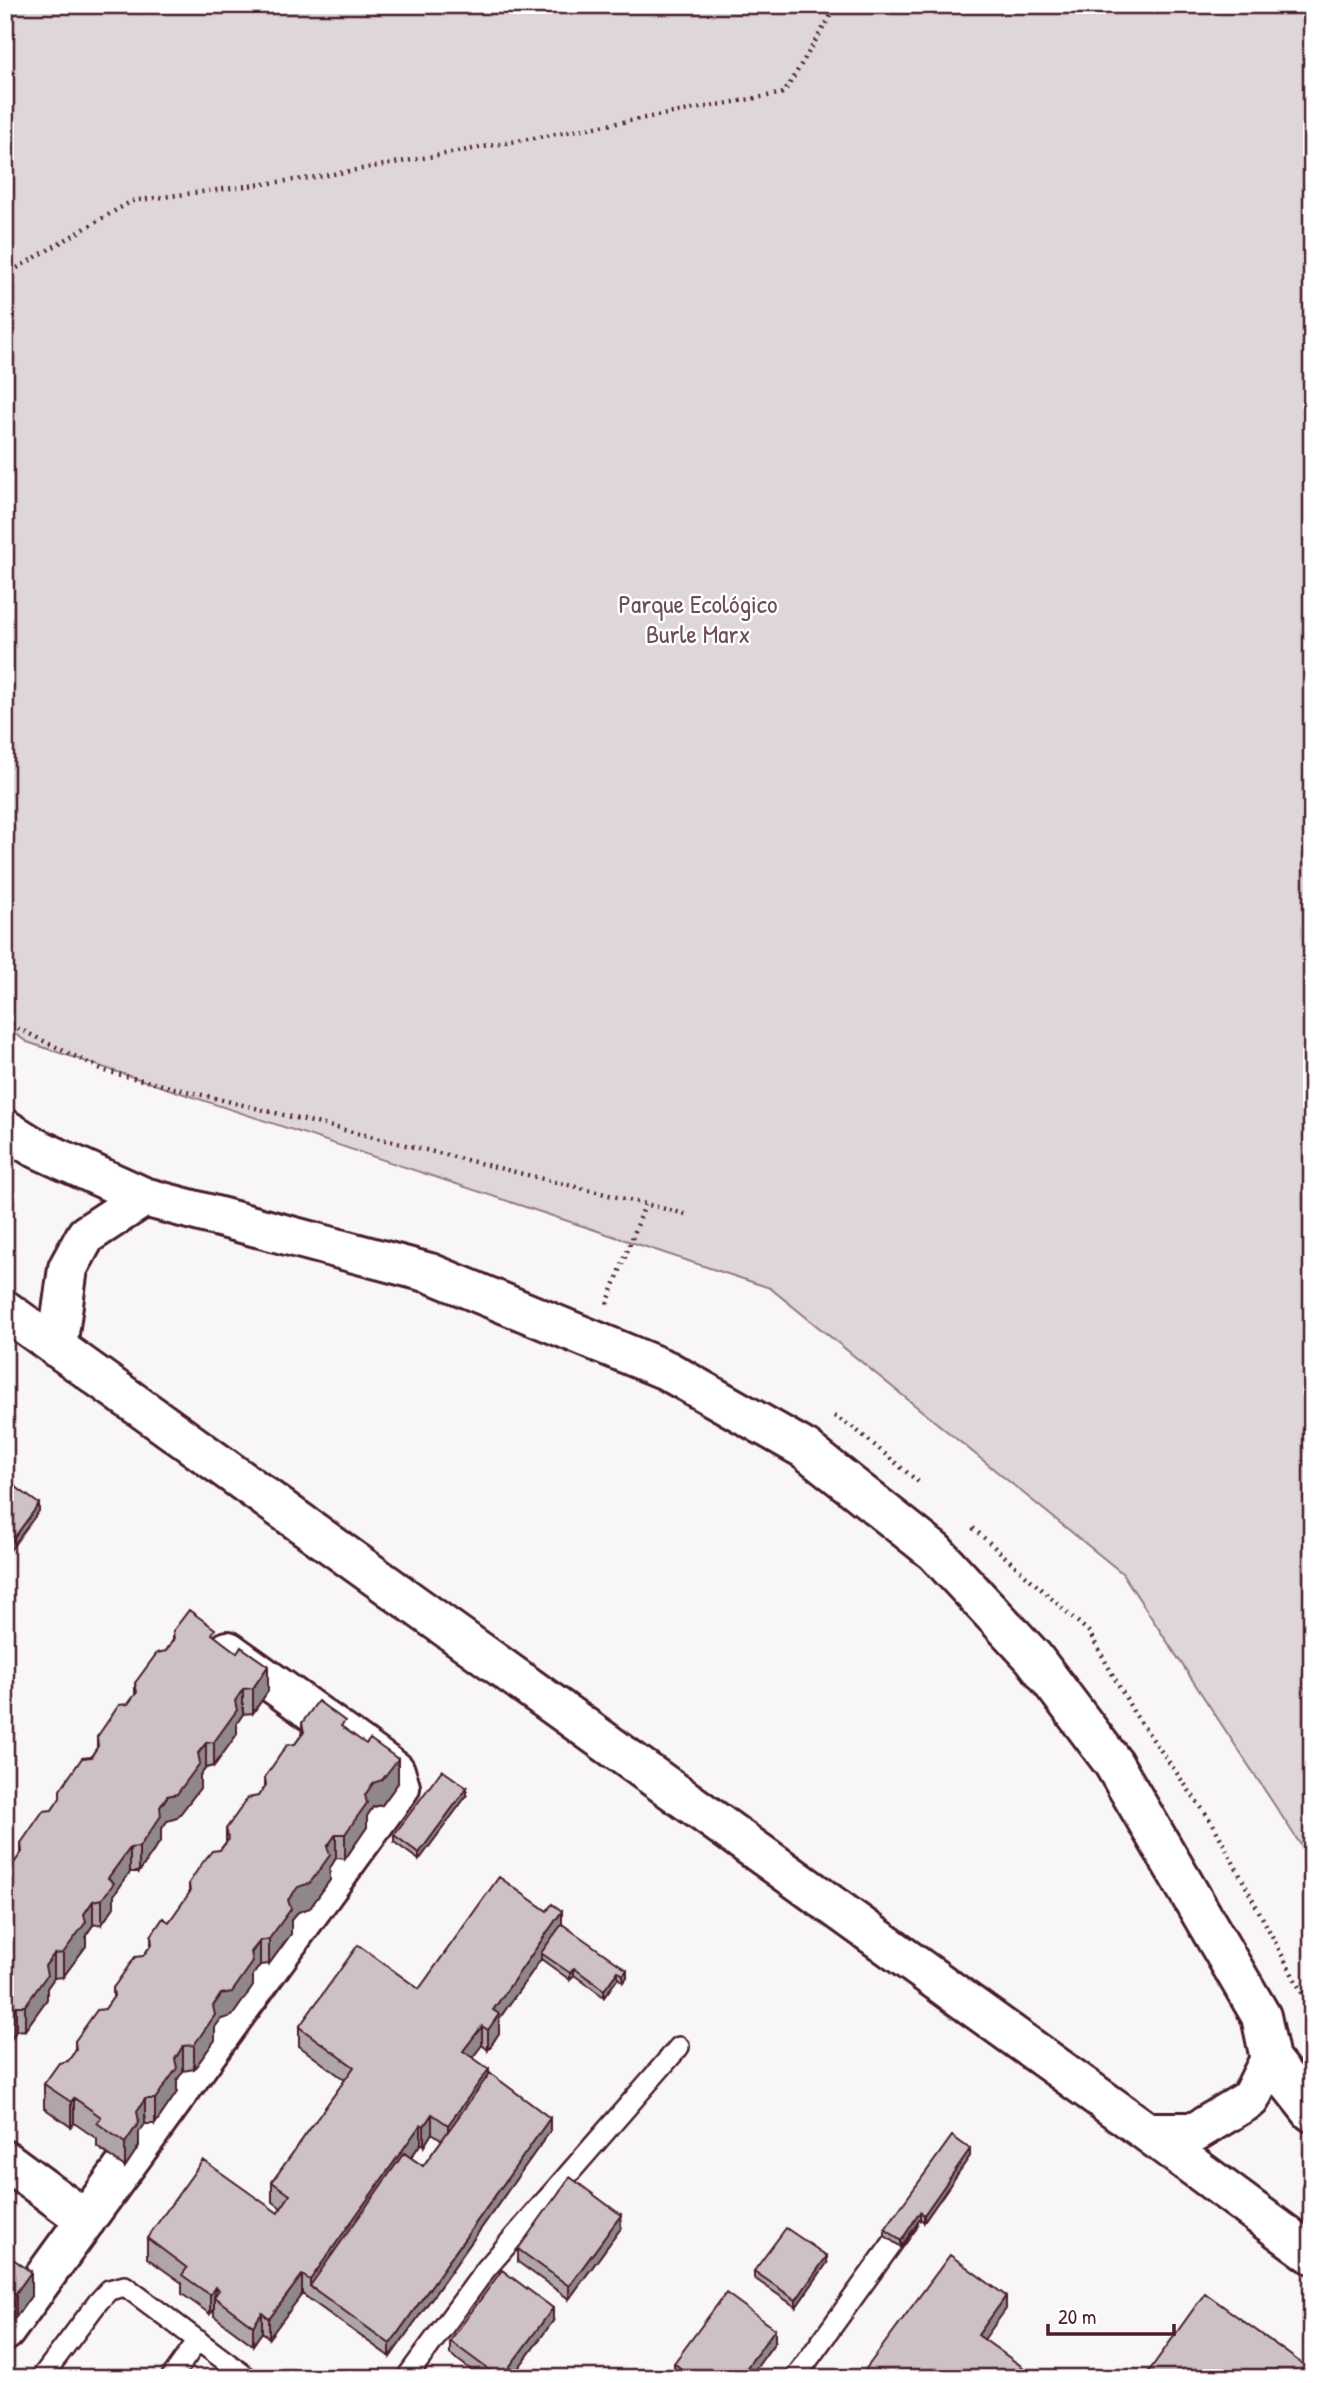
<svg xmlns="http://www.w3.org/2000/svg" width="1317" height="2383" viewBox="0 0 1317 2383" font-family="'Patrick Hand',sans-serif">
<rect width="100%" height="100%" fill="#f8f6f7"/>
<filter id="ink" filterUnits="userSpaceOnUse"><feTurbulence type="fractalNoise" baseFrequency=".0143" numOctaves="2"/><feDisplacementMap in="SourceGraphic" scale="14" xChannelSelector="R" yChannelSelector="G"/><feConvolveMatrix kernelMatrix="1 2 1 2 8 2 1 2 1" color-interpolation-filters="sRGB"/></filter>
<g filter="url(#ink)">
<path fill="#ded6d9" stroke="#947a82" stroke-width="2" d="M5,5H1312V1862L1122,1573L770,1288L27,1042L5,1027Z"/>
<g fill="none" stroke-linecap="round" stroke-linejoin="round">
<defs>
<path id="lane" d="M41,2378L98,2302L109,2290L125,2286L248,2378
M171,2378L198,2340
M406,2378L486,2269L679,2047
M795,2378L907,2223"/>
<path id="street" d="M5,2160L86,2220
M5,2331L400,1787L395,1771L228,1651"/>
<path id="secondary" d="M5,1129L34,1147L144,1197L430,1273L666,1370L805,1449L935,1552L1033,1657L1113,1763L1261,2016L1270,2059L1312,2112
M5,1310L1147,2132L1312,2254
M57,1348L68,1268L86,1235L144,1197
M1147,2132H1195L1250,2099L1270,2059"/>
</defs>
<use href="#lane" stroke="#4a1f2b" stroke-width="24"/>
<use href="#street" stroke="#4a1f2b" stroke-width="44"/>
<use href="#secondary" stroke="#4a1f2b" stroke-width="44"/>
<path stroke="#4a1f2b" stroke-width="4.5" stroke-dasharray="2 5" stroke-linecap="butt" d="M5,275L132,201L317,177L784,93L837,5
M5,1022L105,1071L690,1215
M607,1304L645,1205
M834,1416L854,1428L921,1484
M973,1528L1089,1632L1134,1713L1213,1824L1312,2012"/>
<use href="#lane" stroke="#fff" stroke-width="19"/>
<use href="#street" stroke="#fff" stroke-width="38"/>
<use href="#secondary" stroke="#fff" stroke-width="38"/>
</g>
<path fill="#b0a6a9" stroke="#4a1f2b" stroke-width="2" fill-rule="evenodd" d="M173,1631L215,1637L268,1691L253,1713L243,1714L237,1723V1734L214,1766L206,1768L200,1775V1788L177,1818L167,1821L161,1830V1840L139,1872H130L114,1895V1907L102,1924L93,1925L86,1935V1946L63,1977L54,1978L47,1988V1999L25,2030L16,2031L10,2041V2051L5,2058V1865L14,1863L21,1854V1843L52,1810L97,1748V1737L128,1704L135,1695V1683L166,1651L173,1640Z
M302,1723L345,1729L398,1783L382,1805L373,1807L367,1816V1827L345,1859L336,1858L330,1868V1880L310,1908L298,1912L291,1920V1934L269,1964L260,1965L253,1975V1986L232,2016L221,2019L215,2027V2040L194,2069L183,2071L177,2080V2092L155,2124H145L139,2132V2146L125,2167L97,2147V2139L74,2123L71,2127L44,2108V2084L68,2061L75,2052V2041L105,2009L113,1998V1988L143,1956L151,1945V1936L169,1922L189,1894V1883L220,1850L226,1842V1829L258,1796L265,1787V1777L295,1744L302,1734Z
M467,1795L419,1860L394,1842V1835Z
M562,1924L627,1977L623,1982L618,1978L604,1997L574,1975L570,1980L541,1959L499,2019V2033L488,2050L482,2045L472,2058L489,2075L550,2131L390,2357L302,2294L269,2338L262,2332L253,2345L214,2316V2309L210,2314L182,2294V2283L147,2258V2238L278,2213L281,2208L272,2201V2182L345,2080L299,2046V2027L419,1989ZM432,2133L442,2140L423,2166L411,2158L421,2143L424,2146Z
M970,2156L924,2222L920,2219L901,2247L885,2236V2229Z
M621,2228L569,2299L518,2262V2249Z
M5,2253L31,2296L16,2317L6,2318Z
M827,2263L796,2307L754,2278V2271Z
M553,2321L511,2378H482L450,2354V2341Z
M775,2342L749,2378H675L674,2376V2363Z"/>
<path fill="#908789" stroke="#4a1f2b" stroke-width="2" d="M39,1504V1511L5,1557V1550Z
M268,1666V1691L253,1713V1688Z
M243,1689V1714L237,1723V1734L214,1766V1742L235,1701Z
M206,1743V1768L200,1775V1788L177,1818L167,1821L161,1830V1840L139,1872V1847L160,1807Z
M398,1759V1783L382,1805L373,1807L367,1816V1827L345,1859V1834L365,1795L373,1783Z
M467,1788V1795L419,1860V1853Z
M336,1834V1858L330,1868V1880L310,1908L298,1912L291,1920V1934L269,1964V1939L288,1900Z
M130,1848V1872L114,1895V1907L102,1924V1899L108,1878Z
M93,1901V1925L86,1935V1946L63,1977V1953L84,1914Z
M562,1911V1930L541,1953V1959L499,2019V2033L488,2050V2030L493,2010Z
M260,1941V1965L253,1975V1986L232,2016L221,2019L215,2027V2040L194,2069V2045L213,2006Z
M54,1954V1978L47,1988V1999L25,2030V2006L45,1966Z
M574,1968V1975L570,1980V1973Z
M627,1970V1977L623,1982V1975Z
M618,1971V1978L604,1997V1990Z
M16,2006V2031L10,2041V2051L5,2058V2033L8,2018Z
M482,2026V2045L463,2070V2051Z
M183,2046V2071L177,2080V2092L155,2124V2099L175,2059Z
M489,2069V2088L448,2144V2125Z
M74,2098V2123L71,2127V2102Z
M145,2099V2124L139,2132V2146L125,2167V2143L137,2111Z
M432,2114V2133L424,2146V2126Z
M550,2118V2131L390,2357V2344Z
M421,2124V2143L316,2291L310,2286V2280Z
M970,2149V2156L924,2222V2215Z
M920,2212V2219L901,2247V2241Z
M621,2215V2228L569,2299V2286Z
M827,2256V2263L796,2307V2300Z
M31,2272V2296L16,2317V2293Z
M302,2275V2294L269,2338V2319Z
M215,2287V2298L214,2297V2309L210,2314V2295Z
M6,2294V2318L5,2320V2295Z
M1006,2296V2309L978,2348V2335Z
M553,2308V2321L511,2378H501Z
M262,2313V2332L253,2345V2326Z
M775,2329V2342L749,2378H739Z"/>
<path fill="#cdc1c4" stroke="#4a1f2b" stroke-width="2" d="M5,1479L39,1504L5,1550Z
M189,1610L215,1629L212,1634L237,1653L241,1647L268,1666L253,1688L243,1689L235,1701L237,1710L214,1742L206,1743L198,1753L200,1763L177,1794L167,1796L160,1807L161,1816L139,1847L130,1848L108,1878L114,1883L102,1899L93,1901L84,1914L86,1922L63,1953L54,1954L45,1966L47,1975L25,2006H16L8,2018L10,2027L5,2033V1865L14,1863L22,1852L21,1843L43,1811L52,1810L60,1798V1790L82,1758L91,1757L98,1746L97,1737L119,1705L128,1704L137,1692L135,1683L157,1653L166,1651L174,1639L173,1631Z
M318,1701L345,1721L341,1726L366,1744L370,1739L398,1759L382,1780L373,1783L365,1795L367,1803L345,1834H336L327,1847L330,1855L310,1883L298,1887L288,1900L291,1909L269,1939L260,1941L251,1952L253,1962L232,1992L221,1994L213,2006L215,2015L194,2045L183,2046L175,2059L177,2068L155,2099H145L137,2111L139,2122L125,2143L97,2123L101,2117L74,2098L71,2102L44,2084L59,2063L68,2061L76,2050L75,2041L97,2010L105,2009L114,1996L113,1988L135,1957L143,1956L152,1944L151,1936L163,1918L169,1922L190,1892L189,1883L200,1866L212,1851L220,1850L229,1839L226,1829L248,1798L258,1796L266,1785L265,1777L287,1745L295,1744L304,1732L302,1723Z
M442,1770L467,1788L419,1853L394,1835Z
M499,1877L547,1911L552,1904L562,1911L493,2010L499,2014L488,2030L482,2026L463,2051L489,2069L448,2125L432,2114L424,2126L421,2124L310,2280L302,2275L269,2319L262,2313L253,2326L214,2297L219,2290L215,2287L210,2295L182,2275L187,2268L147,2238L203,2160L278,2213L290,2195L272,2182L354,2067L299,2027L358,1945L419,1989Z
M562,1924L627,1970L623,1975L618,1971L604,1990L574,1968L570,1973L541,1953Z
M490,2073L550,2118L390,2344L310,2286L404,2153L423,2166Z
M952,2136L970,2149L924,2215L920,2212L901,2241L885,2229Z
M570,2177L621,2215L569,2286L518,2249Z
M786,2228L827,2256L796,2300L754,2271Z
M5,2253L31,2272L16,2293L6,2294L5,2295Z
M950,2255L1006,2296L978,2335L1038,2378H867L862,2374Z
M502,2270L553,2308L501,2378H500L450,2341Z
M726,2293L775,2329L739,2378H693L674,2363Z
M1205,2293L1312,2371V2378H1144Z"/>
</g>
<g text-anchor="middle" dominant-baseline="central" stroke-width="5" stroke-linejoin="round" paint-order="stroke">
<g font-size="26" fill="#6f4d56" stroke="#fff">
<text x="698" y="603">Parque Ecológico<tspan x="698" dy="30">Burle Marx</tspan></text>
</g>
</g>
<rect width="1317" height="2383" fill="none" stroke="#fff" stroke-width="28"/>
<rect x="14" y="14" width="1289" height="2355" fill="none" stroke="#4a1f2b" stroke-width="2.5" filter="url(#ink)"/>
<path d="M1048 2324v10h126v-10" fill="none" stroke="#4a1f2b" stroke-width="3.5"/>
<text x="1058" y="2324" font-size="21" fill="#4a1f2b" stroke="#ffffff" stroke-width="5" paint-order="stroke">20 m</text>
</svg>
